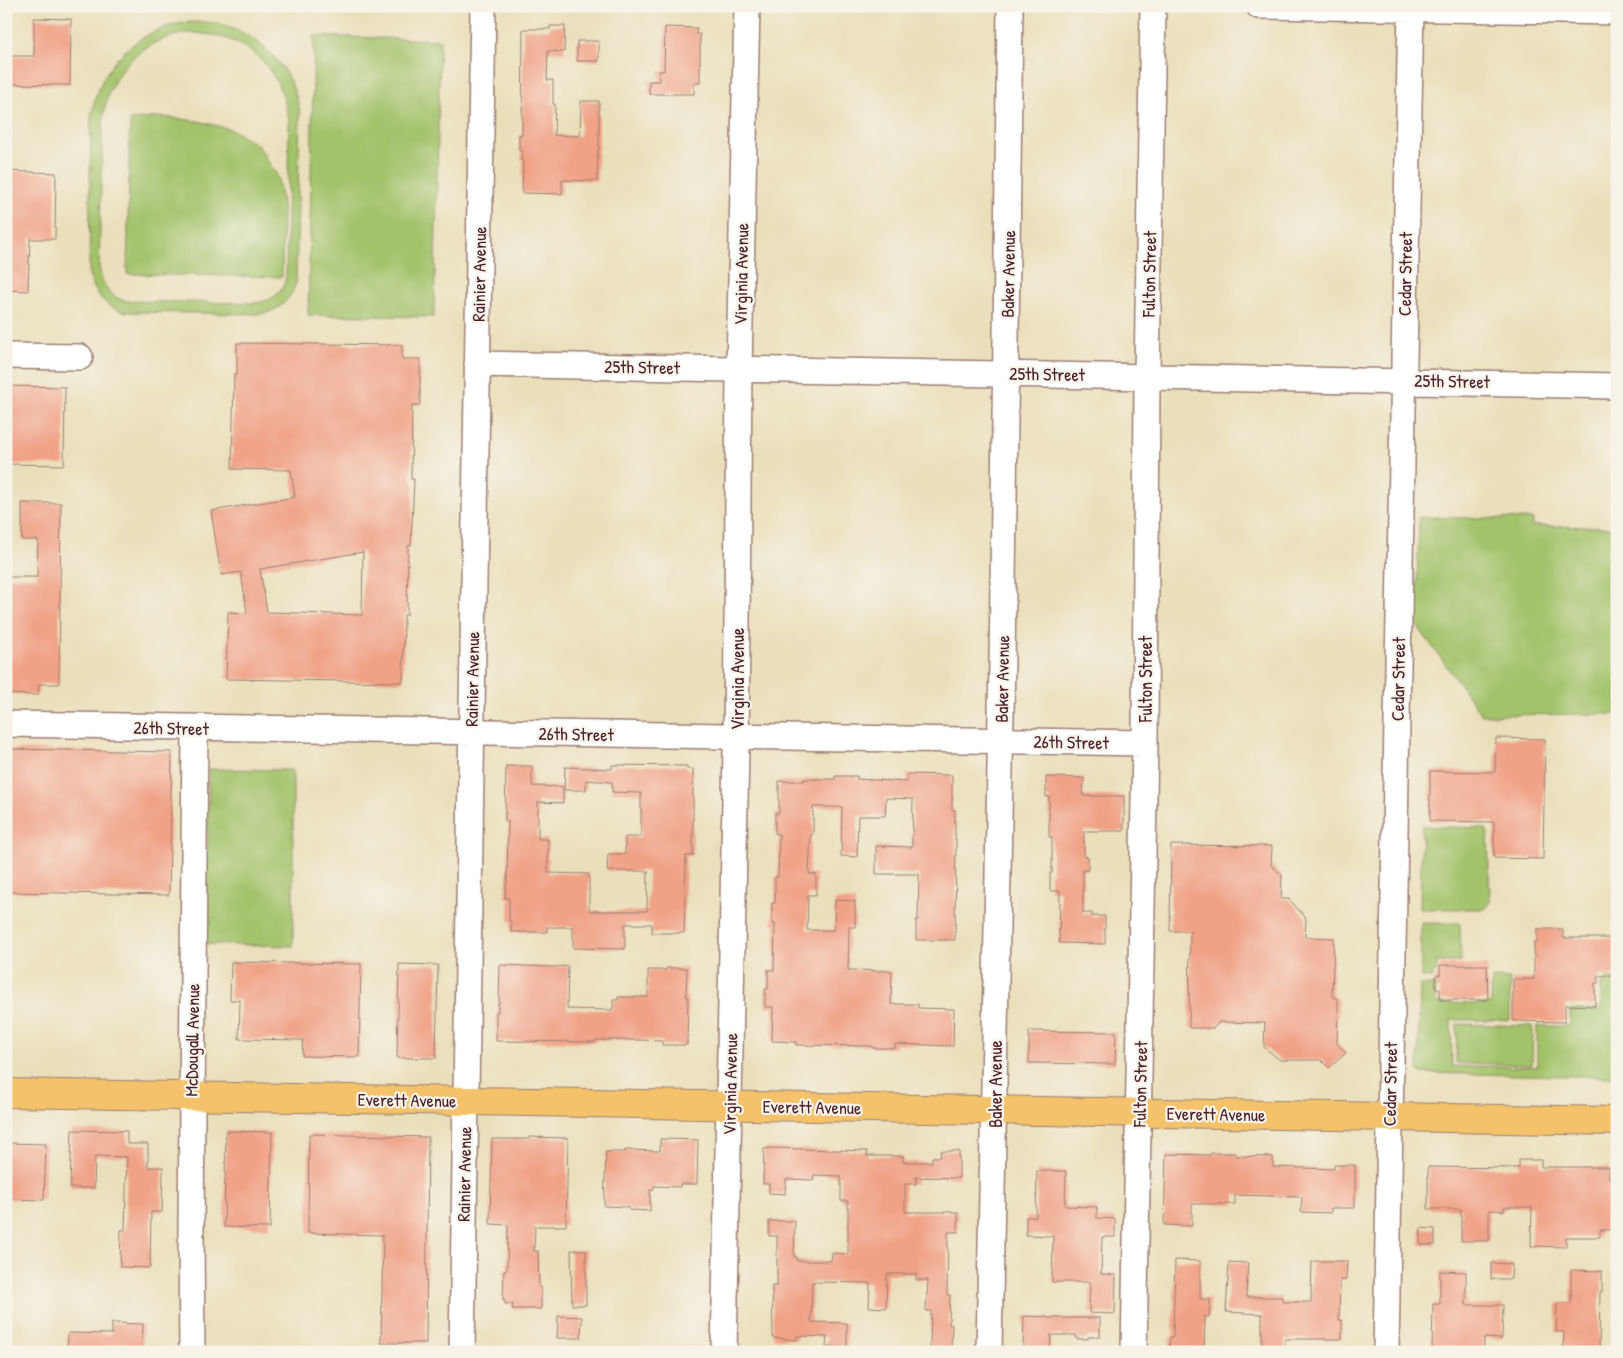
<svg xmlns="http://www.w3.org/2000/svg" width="1623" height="1358" viewBox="0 0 1623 1358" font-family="'Patrick Hand',sans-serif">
<rect width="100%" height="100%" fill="#f7f3e8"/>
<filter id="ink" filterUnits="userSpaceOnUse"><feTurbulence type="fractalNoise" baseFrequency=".02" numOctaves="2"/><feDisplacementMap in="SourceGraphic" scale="10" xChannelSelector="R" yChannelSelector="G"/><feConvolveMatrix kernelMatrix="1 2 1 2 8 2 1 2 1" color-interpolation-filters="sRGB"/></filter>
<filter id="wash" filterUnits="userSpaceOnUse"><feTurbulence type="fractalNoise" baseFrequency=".0096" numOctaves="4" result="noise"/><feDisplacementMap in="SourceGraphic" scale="20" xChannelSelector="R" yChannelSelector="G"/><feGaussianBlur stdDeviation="1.12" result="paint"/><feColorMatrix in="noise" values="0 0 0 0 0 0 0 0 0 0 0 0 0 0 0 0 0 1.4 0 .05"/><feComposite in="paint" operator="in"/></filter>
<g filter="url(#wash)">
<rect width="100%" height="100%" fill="#eadfbb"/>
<path fill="#a3c26a" stroke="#76704a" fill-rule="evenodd" d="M189,22C198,22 208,22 216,23C261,33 294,69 300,114L296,283C290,300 279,312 259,314L126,312C105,308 95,294 89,275L91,118C97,66 138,28 189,22ZM188,33C245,33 280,64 289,121L286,276C284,294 270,302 252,303L126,301C108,297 101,283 99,265L103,120C108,72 140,40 188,33Z
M314,36L440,40L434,317L308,315Z
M163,117L198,121L230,129L258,145L278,177L283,212L282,277L127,274L130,120Z
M1419,517L1533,519V526L1617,527V714L1482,715L1416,624Z
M209,769L293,770V946L206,944Z
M1422,826L1482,828L1486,829L1488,834L1490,902L1485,909H1420Z
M1421,923H1460L1461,962H1437V972H1433V978H1421Z
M1492,978L1510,979V1020H1451L1452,1066L1537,1067V1026H1570V1010L1601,1009V982H1606V979H1617V1077L1421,1073L1418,1070L1420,985H1434L1436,1003L1491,1004Z
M1457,1024L1533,1026L1532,1065L1456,1063Z"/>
<g id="blocks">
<path fill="#f0a287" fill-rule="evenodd" d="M34,18L71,19L70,85L6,84V56H34Z
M550,26H565L564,52L548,51L547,80H553V104H555L554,135L580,136L581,101H599V150H598L597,181L562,180V194L522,193L523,160H521L522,151H519V135H522L523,29H550Z
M665,27L697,28L696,34H700V83H694V94H649V81H659V71H664Z
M577,41H599V61H577Z
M6,171L56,173L55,239H30L28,291L6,290L9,185H6Z
M237,343L402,345V359H420V405H412L411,479H414L411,545L408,546L407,615H404L403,682L226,679L228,612L247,613L241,572L221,575L211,511L295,497L291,470L232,469L234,374H237ZM363,552L362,615L267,612L260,569Z
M6,386L65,387L64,465L6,464Z
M22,503H61L59,684H39L38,695L6,694V577H37L38,540H22Z
M1496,738L1545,739L1543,859L1494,858V822L1430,821V771L1495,772Z
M8,749L172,752L169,895L6,892V784Z
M612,765L687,766V769H693V856H686L684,933H652V924H625V949L573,948V927H547V932H511V921H509V898H505L506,884H507L508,827V821H505L506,766H532V786L563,787V803L538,802V839H548V873L589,874V909L590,911H647L648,871H607L608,854H625V837H641V793L612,792V782L586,780V790H564L565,767L612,769Z
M907,774L952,775V810H955V839H956L955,940H916V920H918L919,874H876V846L912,847L913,799L886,798L885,816H858L857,857L841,856L842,807H813V834H811L809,874H816V895H808L807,930H834L835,900L855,901V927H849L848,970L892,971L891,1004H918V1008L954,1009L953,1046L895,1044V1048H872V1046L796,1045V1042L772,1041L773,1007H765V989H768V970H774L775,924H772V903H775V877H778L779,834H775V813H779V781H804V779H835V776H857V779L907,782Z
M1046,777L1084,778L1083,796H1124V831H1084V856L1088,857V870H1083V913H1092V916H1105V944L1059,943L1060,891H1050V873H1052V837H1049V797H1046Z
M1171,845L1272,846L1271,865L1282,875L1281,899H1289L1306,918L1305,937L1334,938L1332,995L1338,1000L1337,1043L1346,1053L1329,1068L1321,1060H1280L1264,1047L1265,1023L1219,1022L1214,1028H1189L1190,931H1170Z
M1537,929H1563V938H1617V976H1598V983H1595V1006L1565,1005V1022L1513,1021V979H1534V942H1537Z
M231,962L361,964L359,1057L302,1056L303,1040L239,1039L240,1000H230Z
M399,964L438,965L436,1058H397Z
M500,965L553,967L568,966L567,1009L610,1010L613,1009V1000H618V997H648V970H666V968H687L686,997H688L687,1045H662V1041L638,1040H596V1042L496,1041V1012H498V1003H499Z
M1440,965H1487L1488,1000H1440V989H1436V975H1440Z
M1029,1031L1116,1032L1115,1064L1029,1063Z
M72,1130L127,1131V1144H148V1167H163L162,1212H151L150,1268L120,1267L121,1230H125L127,1157L95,1156L94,1188H70Z
M226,1131L272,1132L270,1228L224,1227Z
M309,1134L428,1137L426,1343H381L383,1235L308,1233Z
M529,1137L568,1138L566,1226H535L534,1251H538L539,1287H541V1309H512L513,1304H505V1300H503L504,1270H507L508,1225L490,1224L492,1139H529Z
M660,1139L698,1140L697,1184H680V1187L654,1186L653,1190H650V1211L629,1210V1207L604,1206L606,1152H625V1150L660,1151Z
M6,1143L46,1144L44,1200L6,1199Z
M771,1148L867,1151V1156H903V1162H932V1157H940L941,1151H959V1178L916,1177V1184H905V1212H958V1232H948L947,1295H950L949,1324L952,1325L951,1349H930L931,1311H926L928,1280H916V1274H887L886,1308L869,1307L870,1283L812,1282L811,1322L847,1323V1348L826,1347L827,1337L797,1336V1340L773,1338L772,1286H777V1236H769V1221H795L794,1257H797V1261H831L832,1253L848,1254V1201H841V1176L814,1175L813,1180L786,1179L785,1194L769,1193V1184H763L764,1149Z
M1211,1153H1235V1156L1273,1157V1167L1334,1169V1165H1355V1208H1331V1213L1301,1212L1302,1197L1235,1195V1204H1192V1226L1164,1225L1166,1154L1211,1155Z
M1519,1160H1541V1167H1609V1178H1612V1211H1617V1230H1600V1237H1566V1247L1531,1246L1532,1207H1504V1211L1489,1210V1241H1461V1209H1428V1167L1519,1168Z
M1037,1171H1066L1065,1206L1097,1207V1218L1115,1219V1237H1102L1101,1274L1116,1275L1115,1314L1089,1313L1090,1282H1052L1053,1236L1026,1235V1217H1036Z
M1421,1228L1435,1229V1245H1420Z
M571,1250H586V1305H572Z
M1175,1260L1200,1261V1299H1210L1209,1317L1205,1316L1204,1352H1169L1170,1337H1173Z
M1316,1261H1347L1346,1280H1340L1339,1320H1342V1339H1285V1352H1262V1314L1226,1312L1229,1262L1248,1263L1246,1297H1282V1302H1311L1312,1262Z
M1491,1263L1512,1264L1511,1279H1491Z
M1571,1270L1602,1271V1292H1600L1599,1352H1563L1564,1332H1556L1557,1303H1571Z
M1440,1271L1466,1272V1305H1503L1502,1339L1484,1338V1352H1432L1433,1304H1440Z
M558,1316L582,1317L581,1338H557Z
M1024,1316L1047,1317V1318H1100V1337H1088V1339H1076V1335H1051L1050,1351L1023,1349Z
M112,1323L143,1324L142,1352H67L68,1333L112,1334Z"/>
</g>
</g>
<g filter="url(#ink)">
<use href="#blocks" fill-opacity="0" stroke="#9a7f73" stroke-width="1"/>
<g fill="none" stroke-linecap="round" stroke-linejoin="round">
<defs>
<path id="minor" d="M1259,6L1617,12
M6,356L80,357
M477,364L1617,386
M6,724L1145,743
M192,1352L191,1234L195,728
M462,1352L483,6
M724,1352L736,750L739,369L747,6
M989,1352C999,903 1006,455 1010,6
M1134,1352L1145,743L1147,376L1153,6
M1386,1352C1392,903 1403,455 1411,6"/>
<path id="major" d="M6,1093L1617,1121"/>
</defs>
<use href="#minor" stroke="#9a7f73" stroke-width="28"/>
<use href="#major" stroke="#9a7f73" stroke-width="30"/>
<use href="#minor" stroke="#fff" stroke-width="25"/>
<use href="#major" stroke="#f3c26a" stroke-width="28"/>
</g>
</g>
<g text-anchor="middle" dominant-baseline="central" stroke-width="4.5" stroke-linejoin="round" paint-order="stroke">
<g font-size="18" fill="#4a1f2b" stroke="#f7f3e8">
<text transform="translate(479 274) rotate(-89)">Rainier Avenue</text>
<text transform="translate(741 274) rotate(-89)">Virginia Avenue</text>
<text transform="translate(1008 274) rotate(-89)">Baker Avenue</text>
<text transform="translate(1149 274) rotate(-89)">Fulton Street</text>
<text transform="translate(1405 274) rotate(-89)">Cedar Street</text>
<text transform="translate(642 367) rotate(1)">25th Street</text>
<text transform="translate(1047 374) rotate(1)">25th Street</text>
<text transform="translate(1452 381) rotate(1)">25th Street</text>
<text transform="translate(472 679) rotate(-89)">Rainier Avenue</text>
<text transform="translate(737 679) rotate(-90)">Virginia Avenue</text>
<text transform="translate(1002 679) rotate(-89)">Baker Avenue</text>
<text transform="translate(1145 679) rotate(-90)">Fulton Street</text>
<text transform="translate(1398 679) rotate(-89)">Cedar Street</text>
<text transform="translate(171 728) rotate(1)">26th Street</text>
<text transform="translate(576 734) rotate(1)">26th Street</text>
<text transform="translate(1071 742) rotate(1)">26th Street</text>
<text transform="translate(192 1040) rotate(-89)">McDougall Avenue</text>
<text transform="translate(730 1084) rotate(-89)">Virginia Avenue</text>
<text transform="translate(995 1084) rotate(-90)">Baker Avenue</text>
<text transform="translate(1140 1084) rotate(-89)">Fulton Street</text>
<text transform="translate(1390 1084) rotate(-89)">Cedar Street</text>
<text transform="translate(407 1100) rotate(1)">Everett Avenue</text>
<text transform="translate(812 1107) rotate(1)">Everett Avenue</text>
<text transform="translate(1216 1114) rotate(1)">Everett Avenue</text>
<text transform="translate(464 1174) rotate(-89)">Rainier Avenue</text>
</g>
</g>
<rect width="1623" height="1358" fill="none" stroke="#f7f3e8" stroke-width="25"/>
</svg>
